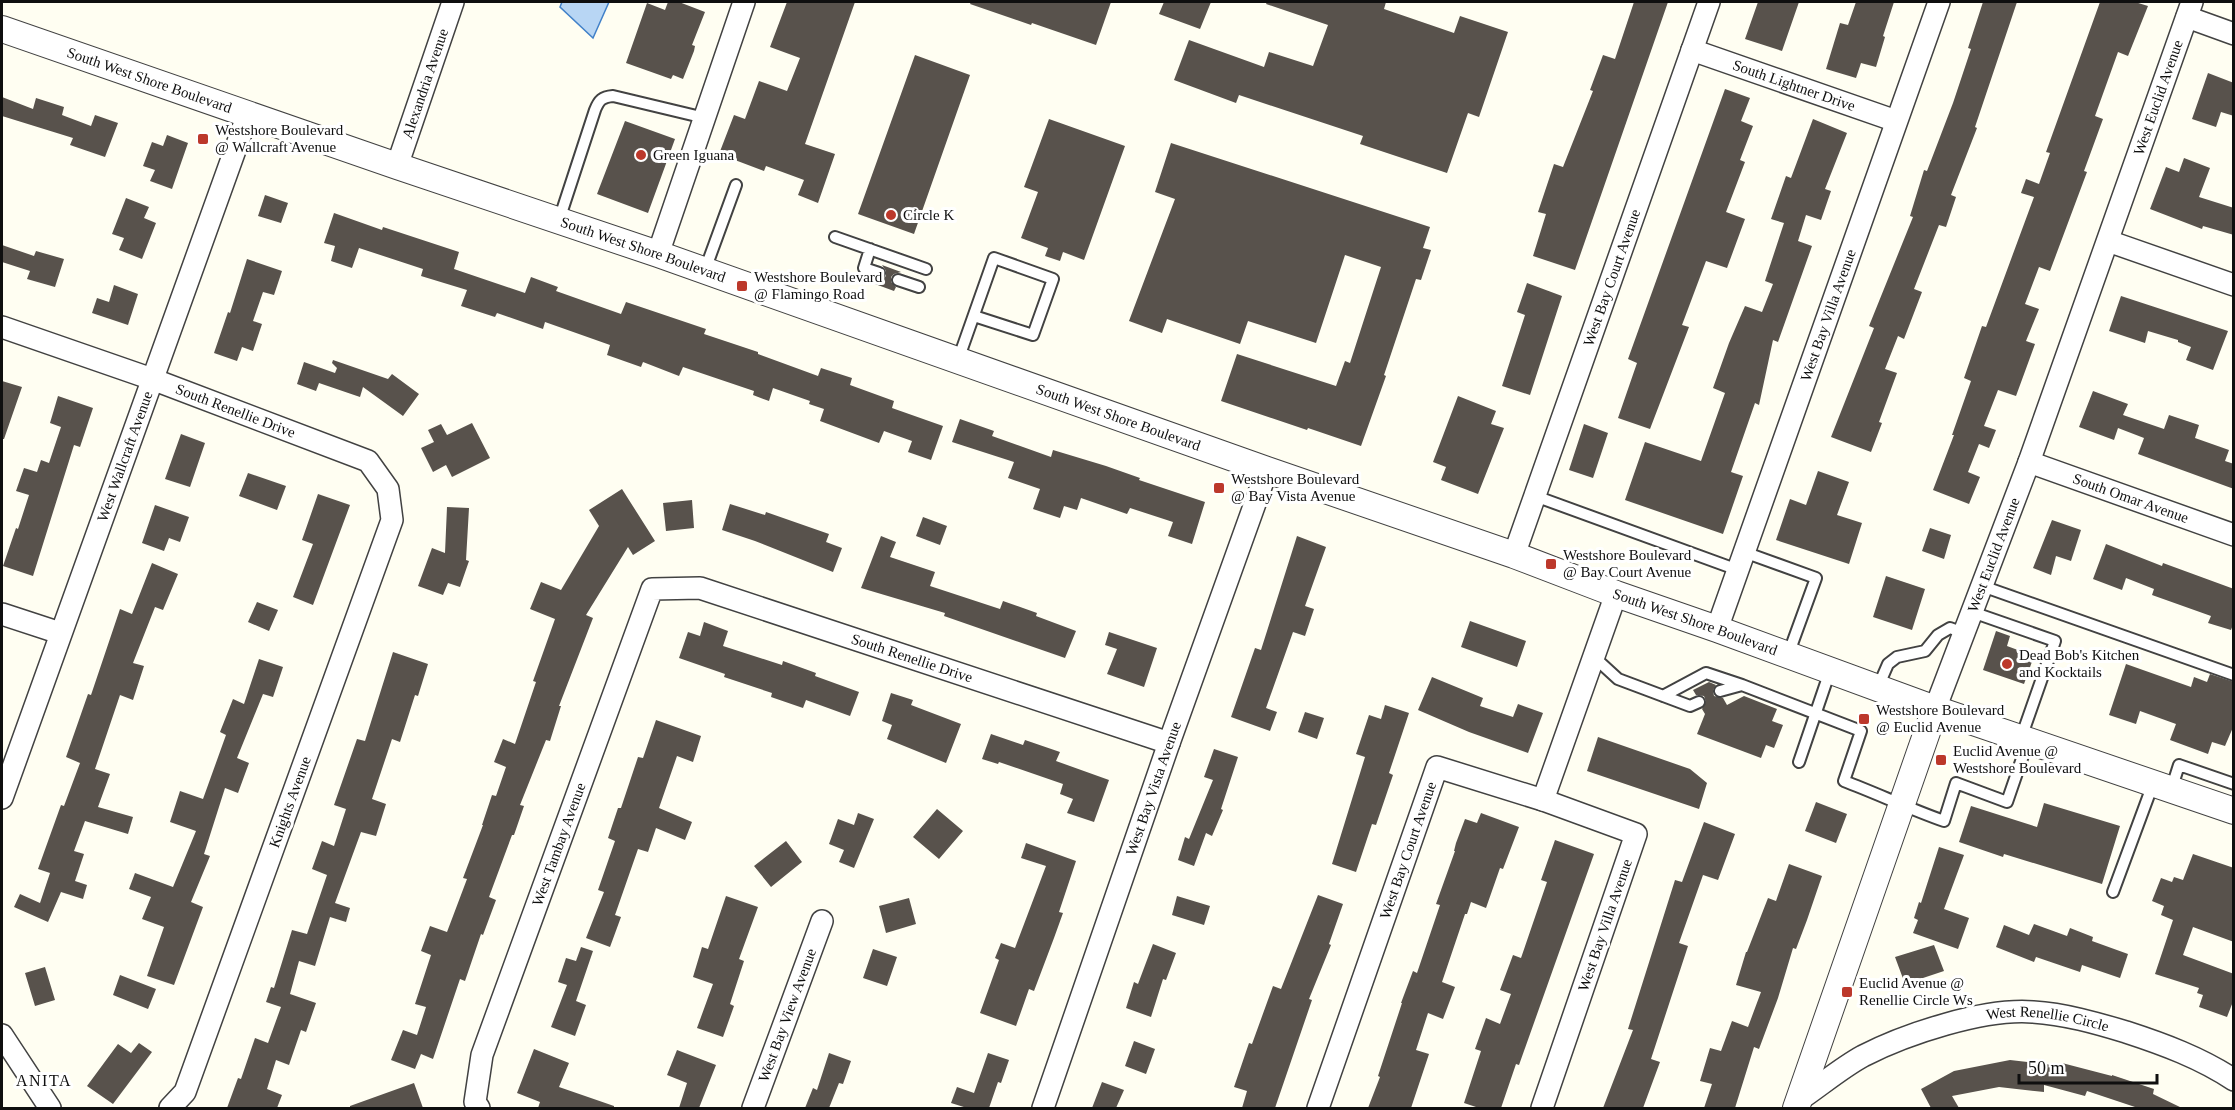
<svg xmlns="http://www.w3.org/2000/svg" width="2235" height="1110" viewBox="0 0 2235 1110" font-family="Georgia,serif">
<rect width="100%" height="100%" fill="#fffef2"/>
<path fill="#b8d6f4" stroke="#4181c9" stroke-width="1.5" d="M562,2H609L593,38L560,7Z"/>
<path fill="#58524c" d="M668,2H679L705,12L692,45L695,46L694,51L683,79L673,75L671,79L626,63L647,3L665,10Z
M787,2H855L805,144L835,154L818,203L798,195L804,180L766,166L764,171L719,154L734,115L745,119L759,81L787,91L800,58L770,47Z
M971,2H1111L1096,45L1032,23L1031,25L970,4Z
M1164,2H1211L1200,29L1159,14Z
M1267,2H1386L1384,9L1454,33L1460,16L1508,32L1479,117L1468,113L1447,173L1360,144L1363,136L1239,95L1236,103L1174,80L1189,40L1264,67L1269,52L1313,66L1328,25L1266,4Z
M1634,2H1668L1575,270L1533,256L1546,214L1538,212L1554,164L1563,167L1593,91L1590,90L1603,55L1615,59Z
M1758,2H1799L1782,51L1745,39Z
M1856,2H1894L1883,36L1885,37L1876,67L1861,63L1856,78L1826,69L1840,23L1848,25Z
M1983,2H2017L1975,127L1977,128L1951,195L1956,197L1946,227L1939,225L1914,289L1922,292L1904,339L1898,336L1885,369L1897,373L1879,422L1882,423L1871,452L1831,437L1874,328L1869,326L1913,217L1910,216L1924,170L1927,171L1953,103L1971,49L1968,48Z
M2100,2H2135L2148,6L2128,56L2118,52L2095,116L2103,119L2084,171L2087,172L2050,271L2039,267L2025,304L2039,309L2026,341L2035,344L2016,396L1998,390L1984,426L1996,430L1989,448L1979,444L1968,472L1980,477L1969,504L1933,490L1954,435H1952L1971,381L1964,378L1982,326L1986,327L2034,197L2021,193L2026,179L2039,184L2050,153L2046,152Z
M915,55L970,75L914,234L858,214Z
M2208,73L2234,83V116L2221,112L2216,127L2192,119Z
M1725,89L1750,98L1741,121L1753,126L1740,160L1745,162L1726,212L1745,219L1727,268L1706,261L1682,325L1689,327L1650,429L1618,418L1637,363L1628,359Z
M2,97L33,109L36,98L64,107L62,115L91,126L95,115L118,123L105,157L70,145L73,138L2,116Z
M1049,119L1125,146L1084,260L1063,252L1060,261L1045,256L1048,248L1021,238L1038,192L1024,187Z
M1813,119L1847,133L1825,189L1831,191L1821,220L1806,215L1798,241L1812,246L1778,342L1773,340L1759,405L1755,403L1731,472L1743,476L1723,534L1625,500L1645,442L1701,461L1725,393L1713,388L1729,343L1745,306L1762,312L1773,284L1765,281L1784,223L1771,219L1786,176L1791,178Z
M625,121L675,139L648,213L597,194Z
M167,135L188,143L172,189L150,181L155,170L143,166L152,142L163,146Z
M1171,143L1430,227L1423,248L1431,250L1421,280L1416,279L1384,375L1386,376L1361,446L1308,428L1307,430L1221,401L1237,354L1336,386L1345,361L1350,363L1381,267L1345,255L1316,343L1248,321L1240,344L1167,319L1162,333L1129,321L1175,199L1155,192Z
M2184,158L2210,168L2199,197L2234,208V235L2203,226L2202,229L2150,209L2166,167L2179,172Z
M265,195L288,203L281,223L258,216Z
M126,198L149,207L144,218L156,223L142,259L119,250L124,238L112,234Z
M334,213L382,230L383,227L459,252L454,269L525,293L531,277L558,287L556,291L621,314L626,302L706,329L704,334L758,352V354L818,376L821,368L852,378L850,385L894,401L892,408L943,426L931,460L908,452L912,441L884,431L879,443L820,421L824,409L809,404L810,401L773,388L769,401L753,395L754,391L683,367L679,376L643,362L641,367L607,355L610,345L545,322L543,329L497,313L495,317L461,306L467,290L421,276L423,269L359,248L352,268L331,261L335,246L324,243Z
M2,245L34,256L36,251L64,259L55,287L27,279L30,271L2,262Z
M247,259L282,271L274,295L263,292L253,321L262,324L253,351L242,347L237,361L214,353L228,312L230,313Z
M882,265L901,272L894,274L891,277V282L896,287L894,291L875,284L877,280H881L886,276V271Z
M1527,283L1562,296L1530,395L1502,386L1525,315L1517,312Z
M114,285L138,294L128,325L92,313L97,298L109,302Z
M2121,296L2228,331L2213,370L2186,360L2191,347L2178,342V340L2148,331L2145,343L2109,331Z
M333,360L388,379L392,374L419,394L403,416L363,387L360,397L319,383L316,391L297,384L304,362L335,373L337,368L332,363Z
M2,381L22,387L4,439H2Z
M2093,391L2128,404L2123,415L2164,429L2169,415L2199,425L2195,438L2229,450L2225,461L2234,464V489L2138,454L2144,438L2118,428L2114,440L2079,427Z
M58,396L93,408L80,447L74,445L33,576L3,566L16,528L18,529L29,495L16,491L24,468L37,472L41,460L49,463L61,427L50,423Z
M1458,396L1496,411L1491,424L1504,428L1478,494L1441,480L1446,467L1433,462Z
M960,419L994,431L992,436L1051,457L1053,450L1106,466L1140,478L1139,480L1205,502L1192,544L1168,536L1173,522L1130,508L1127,514L1081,498L1077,510L1064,506L1060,518L1033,509L1040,489L1008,478L1014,462L952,442Z
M472,423L490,458L452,477L446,465L433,472L421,448L434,442L428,430L441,424L447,435Z
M1584,424L1608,433L1593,478L1569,470Z
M181,434L205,443L190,487L165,479Z
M1818,471L1849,482L1837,515L1862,523L1849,564L1776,540L1790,499L1806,505Z
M248,473L286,486L277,510L239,496Z
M622,489L655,541L633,555L628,547L586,615L593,618L559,706H561L550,741L546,740L520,805L524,806L514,835H512L489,897L496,900L483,935L481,934L465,981L460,979L433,1059L421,1054L415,1069L391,1060L403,1030L417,1035L426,1007L415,1004L431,955L421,951L430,926L447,932L467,879L463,878L483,825H482L492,795L496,796L506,767L494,762L503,739L515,744L536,682L533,681L555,619L530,609L541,582L561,590L599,526L589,510Z
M318,494L350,505L313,605L293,597L313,544L302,540Z
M692,500L694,528L666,531L663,503Z
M730,504L765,515L766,512L829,534L826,542L842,548L833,572L755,541L722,530Z
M155,505L189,517L180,542L169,538L164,551L142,543Z
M447,507L469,508L466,560L469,561L460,587L448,583L443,595L418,586L432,548L445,553Z
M923,517L947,526L940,545L916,536Z
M2052,520L2081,530L2071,561L2056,556L2051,575L2033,568Z
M1930,528L1951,535L1944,559L1922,551Z
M881,536L896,542L890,557L935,572L930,586L1000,609L1003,601L1037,613L1036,616L1076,631L1065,658L944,616L945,613L861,588Z
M1297,536L1326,547L1305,606L1314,609L1305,636L1293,632L1266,708L1277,712L1270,731L1231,717L1255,648L1261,650Z
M2106,544L2162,566L2163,563L2234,589V622L2231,630L2208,623L2211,616L2152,595L2154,589L2126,578L2122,590L2093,579Z
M152,563L178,574L163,610L155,607L133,663L144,666L133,700L120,695L95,769L110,774L98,807L133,817L128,834L85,821L74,851L84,854L75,881L87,885L83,899L61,892L48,922L14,907L20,894L40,903L50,873L38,869L61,805L64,806L80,763L66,757L88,694L91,695L120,609L132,614Z
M1886,576L1925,589L1912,630L1873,617Z
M257,602L278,610L269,631L248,622Z
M1470,621L1526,641L1517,667L1461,647Z
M704,622L728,631L723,646L782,665L783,661L816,673L815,676L859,692L850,716L806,700L803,708L771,697L772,693L724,677L725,674L679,658L688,632L700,636Z
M1996,631L2010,636L2007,646L2034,656L2024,684L1983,670Z
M1109,632L1157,648L1144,687L1107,674L1117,649L1105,645Z
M393,652L428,664L418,696L415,695L400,742L392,739L372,799L386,804L376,836L361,832L335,903L350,908L346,922L330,917L315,966L299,961L290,994L316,1003L306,1032L301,1030L289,1065L276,1060L267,1089L282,1095L277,1108H227L238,1078L241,1079L255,1038L268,1043L281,1007L266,1002L271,987L274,988L292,930L307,934L327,875L312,869L322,841L334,846L346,809L334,805L357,739L365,741Z
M259,659L283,667L273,697L263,694L237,758L249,763L238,793L225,788L204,854L210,856L191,902L203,907L174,985L147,976L164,927L142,919L151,897L129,889L135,873L173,887L196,831L170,822L180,791L203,799L226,735L220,732L233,699L244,704Z
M2126,664L2191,687L2194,677L2207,682L2210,674L2234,682V725L2225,746L2212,742L2208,754L2170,740L2176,724L2140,711L2136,724L2109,715Z
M1432,677L1483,698L1480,706L1513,717L1518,704L1543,713L1528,753L1469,732L1418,710Z
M1709,682L1716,685L1713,690L1714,696L1723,698L1727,705L1744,696L1777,709L1772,721L1783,725L1774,748L1766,745L1761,758L1697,734L1705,714L1702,709L1706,702L1704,696L1696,695L1693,690Z
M891,693L913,700L911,705L961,724L946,763L887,739L892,725L882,721Z
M1385,705L1409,713L1389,773L1393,775L1376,825L1372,824L1356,872L1332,864L1365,757L1356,754L1369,715L1381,719Z
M1305,712L1324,718L1317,739L1298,732Z
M656,720L701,736L693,762L677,756L659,808L692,822L685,840L656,828L648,852L638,849L615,915L621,917L610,947L586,938L604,892L598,890L615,841L608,838L618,808H621L638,757L643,758Z
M991,734L1023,745L1025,740L1060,752L1056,761L1109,780L1094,822L1067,813L1073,799L1060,794L1063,784L999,762L998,764L982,759Z
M1598,737L1690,769L1707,783L1699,809L1587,771Z
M1214,749L1238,757L1221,809L1223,810L1212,836L1206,833L1194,866L1178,860L1185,837L1189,839L1213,780L1204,777Z
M1816,802L1847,814L1836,843L1805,831Z
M2044,803L2120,826L2102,884L2004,854L2003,857L1959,842L1971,806L2037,827Z
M937,809L963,831L939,859L913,837Z
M858,813L874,819L854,868L839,862L844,850L829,844L838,819L854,825Z
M1481,813L1519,827L1503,869L1500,868L1486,908L1471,902L1467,914H1465L1442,982L1455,987L1443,1019L1428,1013L1416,1050L1429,1054L1411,1108H1368L1380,1077L1378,1076L1402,1003H1401L1413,971L1417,973L1440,905L1436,904L1455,851H1454L1456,843L1465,819L1477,823Z
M1704,822L1735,834L1718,880L1703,875L1679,943L1688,946L1651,1059L1660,1062L1643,1108H1603L1633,1030L1628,1029L1675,880L1682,882Z
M1555,840L1594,854L1519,1065L1516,1064L1501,1108H1479L1464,1103L1481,1051L1475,1049L1486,1018L1500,1024L1511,994L1500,990L1513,955L1521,958L1547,882L1541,880Z
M786,841L802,862L771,887L754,866Z
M1026,843L1076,861L1059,912L1063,913L1054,938L1034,991L1029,989L1016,1026L980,1013L999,960L995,958L1001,943L1015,948L1046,866L1021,858Z
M1939,847L1964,855L1944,909L1969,918L1958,949L1913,933L1918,920L1914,918L1919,902L1921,903Z
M2193,854L2234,868V942L2193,927L2183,955L2234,974V999L2227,1017L2199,1007L2203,995L2197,993L2199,988L2155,974L2173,920L2161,915L2164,906L2152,901L2161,878L2172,882L2174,877L2183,880Z
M1789,864L1822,876L1807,920L1796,949L1793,948L1778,998L1759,1049L1754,1047L1735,1108H1704L1712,1084L1700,1081L1710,1048L1721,1051L1732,1021L1748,1027L1761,992L1736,985L1746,952H1747L1768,898L1776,901Z
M1318,895L1343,904L1329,944L1331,945L1309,999L1312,1000L1275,1108H1242L1247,1091L1234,1087L1249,1043L1252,1044L1273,986L1281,989Z
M726,896L758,907L739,959L744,961L730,1004L734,1006L723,1037L697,1028L713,984L693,977L702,947L708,949Z
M1177,896L1210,906L1204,925L1172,915Z
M909,898L916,924L886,933L879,906Z
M2034,924L2067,936L2070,928L2093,937L2092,941L2128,954L2120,978L2082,965L2080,972L2036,957L2034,962L1996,947L2004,925L2029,935Z
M1153,944L1176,953L1166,980L1163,979L1151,1017L1126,1008L1134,982L1138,984Z
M1934,945L1944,971L1905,984L1895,957Z
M581,947L593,951L576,1001L586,1005L575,1036L551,1027L567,985L558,982L566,958L576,961Z
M873,949L897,957L887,986L863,978Z
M45,967L55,1000L35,1006L25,973Z
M120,975L156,989L148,1009L113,995Z
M1134,1041L1155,1049L1146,1074L1125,1066Z
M139,1043L152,1052L113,1104L87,1086L118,1044L131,1053Z
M534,1049L569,1063L559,1087L614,1106V1108H538L540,1102L517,1093Z
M677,1050L716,1065L699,1108H679L687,1083L667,1075Z
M829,1053L851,1061L843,1084L839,1083L829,1108H805L813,1088L817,1090Z
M988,1053L1009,1060L1001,1083L998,1082L989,1108H967L951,1103L957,1087L974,1093Z
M2010,1060L2061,1066L2062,1063L2112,1076V1075L2154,1089L2153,1094L2182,1108H2138L2087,1091L2085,1096L2044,1085V1092L1999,1087L1952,1096L1959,1108H1931L1921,1089L1954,1071Z
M1102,1082L1124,1090L1116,1108H1092Z
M414,1083L423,1108H350V1106Z"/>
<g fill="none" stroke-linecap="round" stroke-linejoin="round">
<defs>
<path id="service" d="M559,220L595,110C599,100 602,97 613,96L705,118
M835,237L926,269
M870,249L864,268L879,273
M705,270L736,185
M898,280L919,287
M958,360L994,258L1053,279L1033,335L974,316
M1535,496L1738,570
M1744,552L1816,578L1788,655
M1982,586L2234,675
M1972,612L2055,641L2021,738
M1594,657L1618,679L1690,706L1699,702
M1878,687L1888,664L1897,657L1925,651L1938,635L1950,628L1964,633
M1720,691L1742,685L1861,731L1844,781C1878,794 1910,809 1944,821L1956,783L2007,802L2028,741
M1663,696L1706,673L1742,685
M1799,762L1830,671
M2171,790L2179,765L2234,784
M2113,892L2153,784"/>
<g id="minor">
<path d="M2187,17L2234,34"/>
<path id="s1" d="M1692,50L1896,121"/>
<path id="s2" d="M397,166L453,2"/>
<path d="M2108,241L2234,285"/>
<path d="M658,254L744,2"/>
<path id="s3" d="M2,327L152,379L368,461L388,489L392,520L185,1092L170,1108"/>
<path id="s4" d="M2029,462L2234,535"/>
<path id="s5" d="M1514,555L1709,2"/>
<path d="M2,614L60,633"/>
<path id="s6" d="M1717,629L1939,2"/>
<path id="s7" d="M1935,709L2029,462L2192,2"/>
<path id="s8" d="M2,798L248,114"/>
<path d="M1543,800L1616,594"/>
<path d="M2,1035L50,1108"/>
<path id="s9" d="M1799,1100C1820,1086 1841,1068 1863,1056C1906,1034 1984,1008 2033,1012C2065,1014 2096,1023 2126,1032C2163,1044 2201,1058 2234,1080"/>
<path id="s10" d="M479,1108L475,1102L482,1055L652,589L700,588L1169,743"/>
<path id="s11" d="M753,1108L822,921"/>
<path id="s12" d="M1043,1108L1169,743L1267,470"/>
<path id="s13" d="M1318,1108L1437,767L1543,800L1636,834L1542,1108"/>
</g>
<g id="tertiary">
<path id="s14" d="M2,29L397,166L658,254L1267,470L1514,555L1616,594L1717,629L1935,709L2234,811"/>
<path d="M1796,1108L1935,709"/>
</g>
</defs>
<use href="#service" stroke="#424242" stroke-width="14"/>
<use href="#minor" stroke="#424242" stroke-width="24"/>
<use href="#tertiary" stroke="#424242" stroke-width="28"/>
<use href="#service" stroke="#fff" stroke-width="10"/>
<use href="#minor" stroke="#fff" stroke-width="21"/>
<use href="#tertiary" stroke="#fff" stroke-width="26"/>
</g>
<g fill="#bc382b" stroke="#fff" stroke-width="2">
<rect x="197" y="133" width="12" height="12" rx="3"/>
<circle cx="641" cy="155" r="6"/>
<circle cx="891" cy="215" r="6"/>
<rect x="736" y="280" width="12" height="12" rx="3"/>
<rect x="1213" y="482" width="12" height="12" rx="3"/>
<rect x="1545" y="558" width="12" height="12" rx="3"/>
<circle cx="2007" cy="664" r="6"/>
<rect x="1858" y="713" width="12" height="12" rx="3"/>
<rect x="1935" y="754" width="12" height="12" rx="3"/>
<rect x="1841" y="986" width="12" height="12" rx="3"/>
</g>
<g text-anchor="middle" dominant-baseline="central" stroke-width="6" stroke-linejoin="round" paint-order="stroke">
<g font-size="15" fill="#0f0f0f" stroke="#fff">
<text stroke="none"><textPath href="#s14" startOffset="156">South West Shore Boulevard</textPath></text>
<text stroke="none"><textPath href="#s2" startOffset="87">Alexandria Avenue</textPath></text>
<text stroke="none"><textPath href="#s1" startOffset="108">South Lightner Drive</textPath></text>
<text stroke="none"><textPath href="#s7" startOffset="651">West Euclid Avenue</textPath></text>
<text stroke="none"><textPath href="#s14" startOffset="678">South West Shore Boulevard</textPath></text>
<text stroke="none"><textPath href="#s5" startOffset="294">West Bay Court Avenue</textPath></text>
<text stroke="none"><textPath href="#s6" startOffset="333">West Bay Villa Avenue</textPath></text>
<text stroke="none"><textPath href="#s3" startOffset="248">South Renellie Drive</textPath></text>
<text stroke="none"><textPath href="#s14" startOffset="1182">South West Shore Boulevard</textPath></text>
<text stroke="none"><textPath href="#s8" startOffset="363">West Wallcraft Avenue</textPath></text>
<text stroke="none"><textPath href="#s4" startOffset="108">South Omar Avenue</textPath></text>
<text stroke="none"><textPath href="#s7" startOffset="165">West Euclid Avenue</textPath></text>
<text stroke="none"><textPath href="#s14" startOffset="1794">South West Shore Boulevard</textPath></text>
<text stroke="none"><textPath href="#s10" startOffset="822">South Renellie Drive</textPath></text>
<text stroke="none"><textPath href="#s12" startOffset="338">West Bay Vista Avenue</textPath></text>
<text transform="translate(290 802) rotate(-70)">Knights Avenue</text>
<text stroke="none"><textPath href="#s10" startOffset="279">West Tambay Avenue</textPath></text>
<text stroke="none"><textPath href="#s13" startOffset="273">West Bay Court Avenue</textPath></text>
<text transform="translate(1605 925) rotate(-71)">West Bay Villa Avenue</text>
<text stroke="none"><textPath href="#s11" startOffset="99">West Bay View Avenue</textPath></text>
<text stroke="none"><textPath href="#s9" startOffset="270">West Renellie Circle</textPath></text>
</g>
<g font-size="15" fill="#0f0f0f" stroke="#fff" text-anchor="start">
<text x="215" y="130">Westshore Boulevard<tspan x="215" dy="17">@ Wallcraft Avenue</tspan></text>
<text x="653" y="155">Green Iguana</text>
<text x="903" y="215">Circle K</text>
<text x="754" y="277">Westshore Boulevard<tspan x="754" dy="17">@ Flamingo Road</tspan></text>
<text x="1231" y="479">Westshore Boulevard<tspan x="1231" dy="17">@ Bay Vista Avenue</tspan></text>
<text x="1563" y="555">Westshore Boulevard<tspan x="1563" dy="17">@ Bay Court Avenue</tspan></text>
<text x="2019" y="655">Dead Bob's Kitchen<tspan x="2019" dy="17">and Kocktails</tspan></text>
<text x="1876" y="710">Westshore Boulevard<tspan x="1876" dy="17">@ Euclid Avenue</tspan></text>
<text x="1953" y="751">Euclid Avenue @<tspan x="1953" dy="17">Westshore Boulevard</tspan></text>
<text x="1859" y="983">Euclid Avenue @<tspan x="1859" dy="17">Renellie Circle Ws</tspan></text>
</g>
<g font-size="16" letter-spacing="1.5" fill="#0f0f0f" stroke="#fff">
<text x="44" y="1080">ANITA</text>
</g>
</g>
<rect width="2235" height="1110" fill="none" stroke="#0f0f0f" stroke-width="6"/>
<path d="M2019 1074v9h138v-9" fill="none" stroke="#0f0f0f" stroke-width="3"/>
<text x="2028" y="1074" font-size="18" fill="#0f0f0f" stroke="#ffffff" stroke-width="4.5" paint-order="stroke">50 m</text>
</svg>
